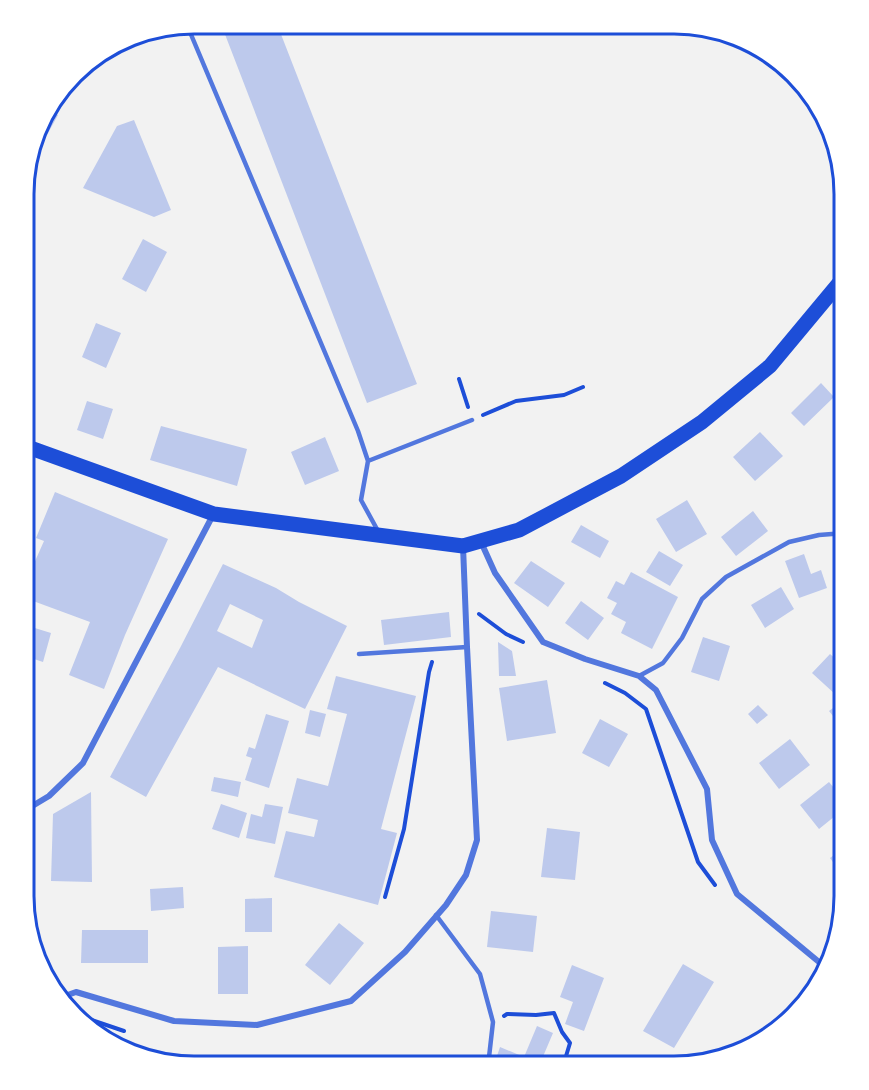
<svg xmlns="http://www.w3.org/2000/svg" width="869" height="1090" viewBox="0 0 869 1090" font-family="'PT Sans Narrow',sans-serif">
<rect width="100%" height="100%" fill="#f2f2f2"/>
<path fill="#bdc9ec" fill-rule="evenodd" d="M221,24H277L417,384L367,403Z
M47,109L58,115L42,144L36,141Z
M134,120L171,210L154,217L83,188L117,126Z
M143,239L167,252L146,292L122,279Z
M96,323L121,333L106,368L82,357Z
M821,383L834,397L804,426L791,413Z
M87,401L113,409L103,439L77,430Z
M161,426L247,449L237,486L150,460Z
M760,432L783,456L755,481L733,457Z
M325,437L339,471L305,485L291,452Z
M55,492L168,539L125,635L104,689L69,675L90,622L25,598V565L32,568L44,541L36,538Z
M687,500L707,534L676,552L656,519Z
M753,511L768,531L736,556L721,537Z
M581,525L609,541L600,558L571,542Z
M659,551L683,565L670,586L646,572Z
M804,554L811,574L821,570L827,588L799,598L785,561Z
M531,561L565,583L548,607L514,583Z
M223,564L276,588L299,602L347,626L305,709L218,667L146,797L110,777L180,648ZM230,604L263,620L252,648L217,631Z
M631,572L678,597L652,649L621,633L626,622L611,614L617,603L607,598L616,581L624,585Z
M781,587L794,609L765,628L751,605Z
M581,601L604,618L588,640L565,623Z
M449,612L451,637L384,645L381,620Z
M25,625L51,633L43,662L25,656Z
M703,637L730,646L719,681L691,672Z
M498,642L512,651L516,676H499Z
M830,654L845,667V685L836,695L812,673Z
M336,676L416,696L381,829L397,833L378,905L274,877L286,831L314,837L318,820L288,813L297,778L328,786L347,714L327,709Z
M547,680L556,733L507,741L499,688Z
M845,699V723L841,726L829,711Z
M758,705L768,715L757,724L748,714Z
M310,710L326,714L320,737L305,733Z
M266,714L289,721L269,788L245,780L252,758L246,756L249,747L255,749Z
M600,719L628,734L609,767L582,753Z
M790,739L810,765L779,789L759,763Z
M214,777L241,782L238,797L211,791Z
M829,782L845,801V808L819,829L800,805Z
M91,792L92,882L51,881L53,814Z
M221,804L247,813L239,838L212,829Z
M265,804L283,807L275,844L246,838L251,814L262,817Z
M547,828L580,832L575,880L541,877Z
M845,847V879L830,858Z
M183,887L184,908L151,911L150,889Z
M272,898V932H245V899Z
M491,911L537,916L533,952L487,947Z
M339,923L364,943L330,985L305,965Z
M82,930H148V963H81Z
M248,946V994H218V947Z
M683,964L714,982L674,1048L643,1031Z
M572,965L604,978L584,1031L565,1024L573,1002L560,997Z
M537,1026L553,1033L539,1066L494,1065L500,1047L524,1057Z"/>
<g fill="none" stroke-linecap="round" stroke-linejoin="round">
<path stroke="#1d4ed8" stroke-width="4" d="M459,379L468,407
M483,415L516,401L564,395L583,387
M479,614L506,634L523,642
M605,683L625,693L646,709L698,862L715,885
M385,897L404,829L429,672L432,662
M80,1016L124,1031
M504,1016L507,1014L536,1015L554,1013L562,1032L570,1043L563,1066"/>
<path stroke="#5277de" stroke-width="4.5" d="M187,25L358,431L368,461L361,500L378,531
M368,461L472,420
M359,654L467,647
M639,676L663,663L682,638L702,599L726,577L789,542L819,535L845,533
M436,915L480,974L493,1022L488,1066"/>
<path stroke="#5277de" stroke-width="6" d="M481,542L495,573L543,642L585,659L639,676L656,690L707,789L712,840L737,894L819,962L824,968
M24,811L49,796L83,763L213,515
M62,997L76,992L174,1021L257,1025L351,1001L405,952L446,905L466,875L477,840L467,647L463,546"/>
<path stroke="#1d4ed8" stroke-width="15" d="M25,446L214,514L463,546L519,530L621,476L702,422L770,366L845,276"/>
</g>
<path d="M0 0H869V1090H0ZM194 34H674A160 160 0 0 1 834 194V896A160 160 0 0 1 674 1056H194A160 160 0 0 1 34 896V194A160 160 0 0 1 194 34Z" fill="#fff" fill-rule="evenodd"/>
<path fill="none" stroke="#1d4ed8" stroke-width="3" d="M194 34H674A160 160 0 0 1 834 194V896A160 160 0 0 1 674 1056H194A160 160 0 0 1 34 896V194A160 160 0 0 1 194 34Z"/>
</svg>
